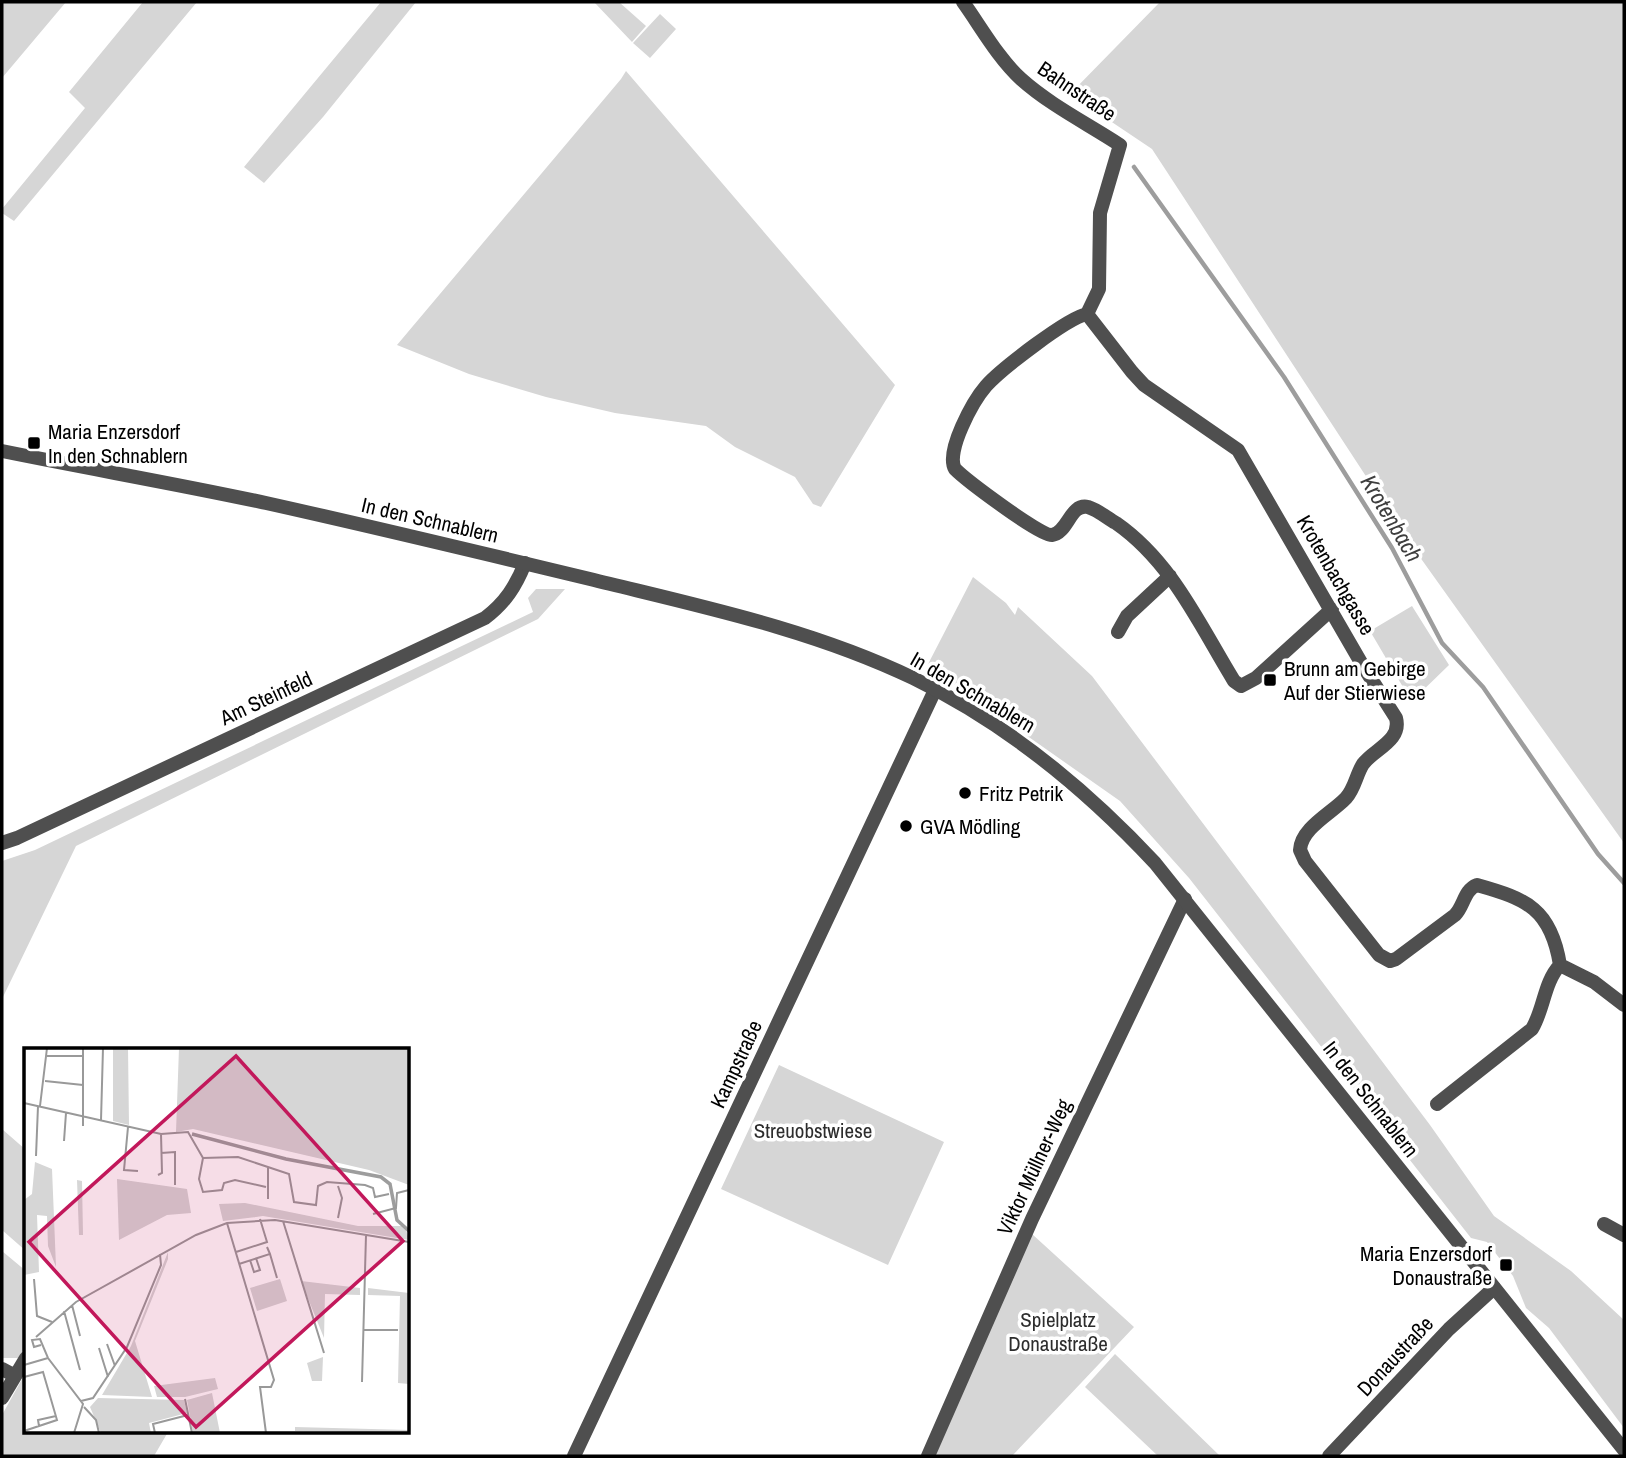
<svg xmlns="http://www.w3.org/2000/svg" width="1626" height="1458" viewBox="0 0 1626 1458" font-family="'Archivo Narrow',sans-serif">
<rect width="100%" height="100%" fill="#fff"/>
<path fill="#d6d6d6" d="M2,2H66L2,78Z
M143,2H197L14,221L2,213V209L85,108L69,92Z
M381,2H416L323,117L264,183L244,167Z
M594,2H619L646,26L632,42Z
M1160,2H1624V843L1407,539L1152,149L1070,94Z
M660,14L676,29L650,58L633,43Z
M626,71L895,385L821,507L813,504L795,477L735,447L706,426L615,413L546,397L469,374L397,345L621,79Z
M973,577L1006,603L1015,615L1018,607L1092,676L1430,1125L1494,1216L1571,1271L1624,1320V1428L1549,1328L1526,1308L1513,1276L1487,1242L1471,1238L1189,878L1120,801L956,686L925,670Z
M536,589H565L538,619L76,846L2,999V861L35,850L533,612L528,598Z
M1412,606L1449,665L1413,700L1410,699L1370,631Z
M779,1065L944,1142L888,1265L721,1189Z
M2,1129L26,1150V1251L2,1230Z
M1032,1234L1134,1327L1012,1456H935Z
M2,1251L26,1271V1346L19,1358H2Z
M1115,1354L1220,1456H1158L1085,1387Z
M26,1372V1432H168L154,1456H2V1415Z"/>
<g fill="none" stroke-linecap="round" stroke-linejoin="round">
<path stroke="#9d9d9d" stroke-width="4.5" d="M1134,167L1284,377L1392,548L1442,643L1483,687L1598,854L1624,883"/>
<path stroke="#4f4f4f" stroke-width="14" d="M963,2C981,27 998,58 1021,79C1050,105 1088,124 1120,145L1100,213L1099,289L1087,314
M1087,314L1132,372L1144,385L1238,450L1363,666L1396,718C1402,741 1374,749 1363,764C1356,775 1355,788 1346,798C1332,813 1301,828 1300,850L1305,861L1379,955L1390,961L1396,959L1455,915C1464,906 1464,890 1477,885C1527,899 1551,909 1560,965L1594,982L1624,1005
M1087,314C1067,318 1000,370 986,386C973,401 945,452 955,469C966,480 1040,536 1052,535C1068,533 1070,503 1088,507C1098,510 1107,518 1116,523C1172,562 1199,624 1234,681L1241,686L1256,678L1332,609
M1118,632L1127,616L1170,576
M2,843L17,838L485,618C505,603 516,586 525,563
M1437,1104L1532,1029C1544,1009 1544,982 1560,965
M1604,1224L1624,1235
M2,1369L15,1376
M2,1398L26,1358
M574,1456L935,690
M928,1456L1032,1219L1185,899
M1329,1456L1449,1329L1494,1288"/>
<path stroke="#4f4f4f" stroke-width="14" d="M2,451C90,469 178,484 266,503C374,527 482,553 590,579C699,606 811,629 913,678C1006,723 1085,788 1155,863L1624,1450"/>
</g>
<g fill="#000" stroke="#fff" stroke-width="2.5">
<rect x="27" y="436" width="14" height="14" rx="3.5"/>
<rect x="1263" y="673" width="14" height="14" rx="3.5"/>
<circle cx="965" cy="793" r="7"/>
<circle cx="906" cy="826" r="7"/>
<rect x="1499" y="1258" width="14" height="14" rx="3.5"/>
</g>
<g text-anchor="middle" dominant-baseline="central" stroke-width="7" stroke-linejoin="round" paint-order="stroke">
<g font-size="21" fill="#000" stroke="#fff">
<text transform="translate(1077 91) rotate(34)">Bahnstraße</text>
<text transform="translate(430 520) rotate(13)">In den Schnablern</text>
<text transform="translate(1336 575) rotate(60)">Krotenbachgasse</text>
<text transform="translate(973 692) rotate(30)">In den Schnablern</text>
<text transform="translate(266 698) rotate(-25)">Am Steinfeld</text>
<text transform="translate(736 1064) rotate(-65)">Kampstraße</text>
<text transform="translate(1371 1099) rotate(52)">In den Schnablern</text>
<text transform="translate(1034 1167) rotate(-65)">Viktor Müllner-Weg</text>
<text transform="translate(1395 1356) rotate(-47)">Donaustraße</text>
</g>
<g font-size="21" fill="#000" stroke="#fff" text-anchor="start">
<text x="48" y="431">Maria Enzersdorf<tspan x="48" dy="24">In den Schnablern</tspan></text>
<text x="1284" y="668">Brunn am Gebirge<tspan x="1284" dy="24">Auf der Stierwiese</tspan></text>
<text x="979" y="793">Fritz Petrik</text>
<text x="920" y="826">GVA Mödling</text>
<text x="1492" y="1253" text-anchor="end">Maria Enzersdorf<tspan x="1492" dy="24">Donaustraße</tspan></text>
</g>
<g font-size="21" fill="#2d2d2d" stroke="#fff">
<text x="813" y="1130">Streuobstwiese</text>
<text x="1058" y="1319">Spielplatz<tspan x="1058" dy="24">Donaustraße</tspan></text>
</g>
<g font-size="23" font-style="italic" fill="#3e3e3e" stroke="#fff">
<text transform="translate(1392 518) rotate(59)">Krotenbach</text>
</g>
</g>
<g transform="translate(24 1048)">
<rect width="385" height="385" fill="#fff"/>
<path d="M89,0H104L105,77L89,73ZM155,0H385V137L345,122L169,81L152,84ZM11,114L28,121L32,219L24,198L23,168L13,167L15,224L0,227V152L8,146ZM93,131L163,141L167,165L143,167L95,192ZM53,132L58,133L59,187H55ZM221,155L334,178H381L385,192L239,168L199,173L195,156ZM144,204V211L111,293L128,349L78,347L107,298ZM256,231L263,253L233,263L226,240ZM277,233L336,240V247L301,246L300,290ZM344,240L385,245V336L374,335L376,248L344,247ZM299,309L298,333H288L283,315ZM191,330L194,341L161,349H133L130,338ZM188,345L196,385H169L163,352ZM74,350L160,352L163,365L125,375L127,385H77L66,359ZM271,379L385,382V385L271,383Z" fill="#d6d6d6"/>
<path fill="none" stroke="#9d9d9d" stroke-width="3.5" d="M168,86L262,111L357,129L366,136L373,172L385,183"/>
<path fill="none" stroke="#999" stroke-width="2" d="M59,0V78M0,8V57M23,8H59M21,33L59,37M0,55L137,86L164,84L179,110L214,109L265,126L270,154L292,157L294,138L303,134L341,137L349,140L351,149L365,146M16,58L23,0M77,72L79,0M104,79L100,122L114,123M40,93L42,65M137,105L151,104V137M12,108L14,58M179,110L175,131L179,144L198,142L200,135L211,132L242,139M134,127L138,125L137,86M314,138L318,150L314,170M244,151V119M349,166L372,160L373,145L385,142M259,173L300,305M203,175L250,332L247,339H236L242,385M212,204L243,194L236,171M246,206L253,230M226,212L230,224L236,222L232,210M215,216L246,206L243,199M10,231L13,268L28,274M48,257L56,288M40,263L56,322M339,282H374M12,289L52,254L172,187L203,175L251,172L385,194M83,296L91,318M17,297L10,299L8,292L16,291L24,310L59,356L50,385M75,300L84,329M0,317L24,310M0,329L19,324L33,372L0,383M338,334L342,187M161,351L168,385M57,353L69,350L103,299L137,217L136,206M60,359L72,372L75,385M15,378L14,372L32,368M131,385L129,376L164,367"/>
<path fill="#c2185b" fill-opacity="0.15" stroke="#c2185b" stroke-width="3.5" d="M212,8L379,193L172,379L5,194Z"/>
<rect width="385" height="385" fill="none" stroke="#000" stroke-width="3.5"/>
</g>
<rect width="1626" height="1458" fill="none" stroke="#000000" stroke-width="7"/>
</svg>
